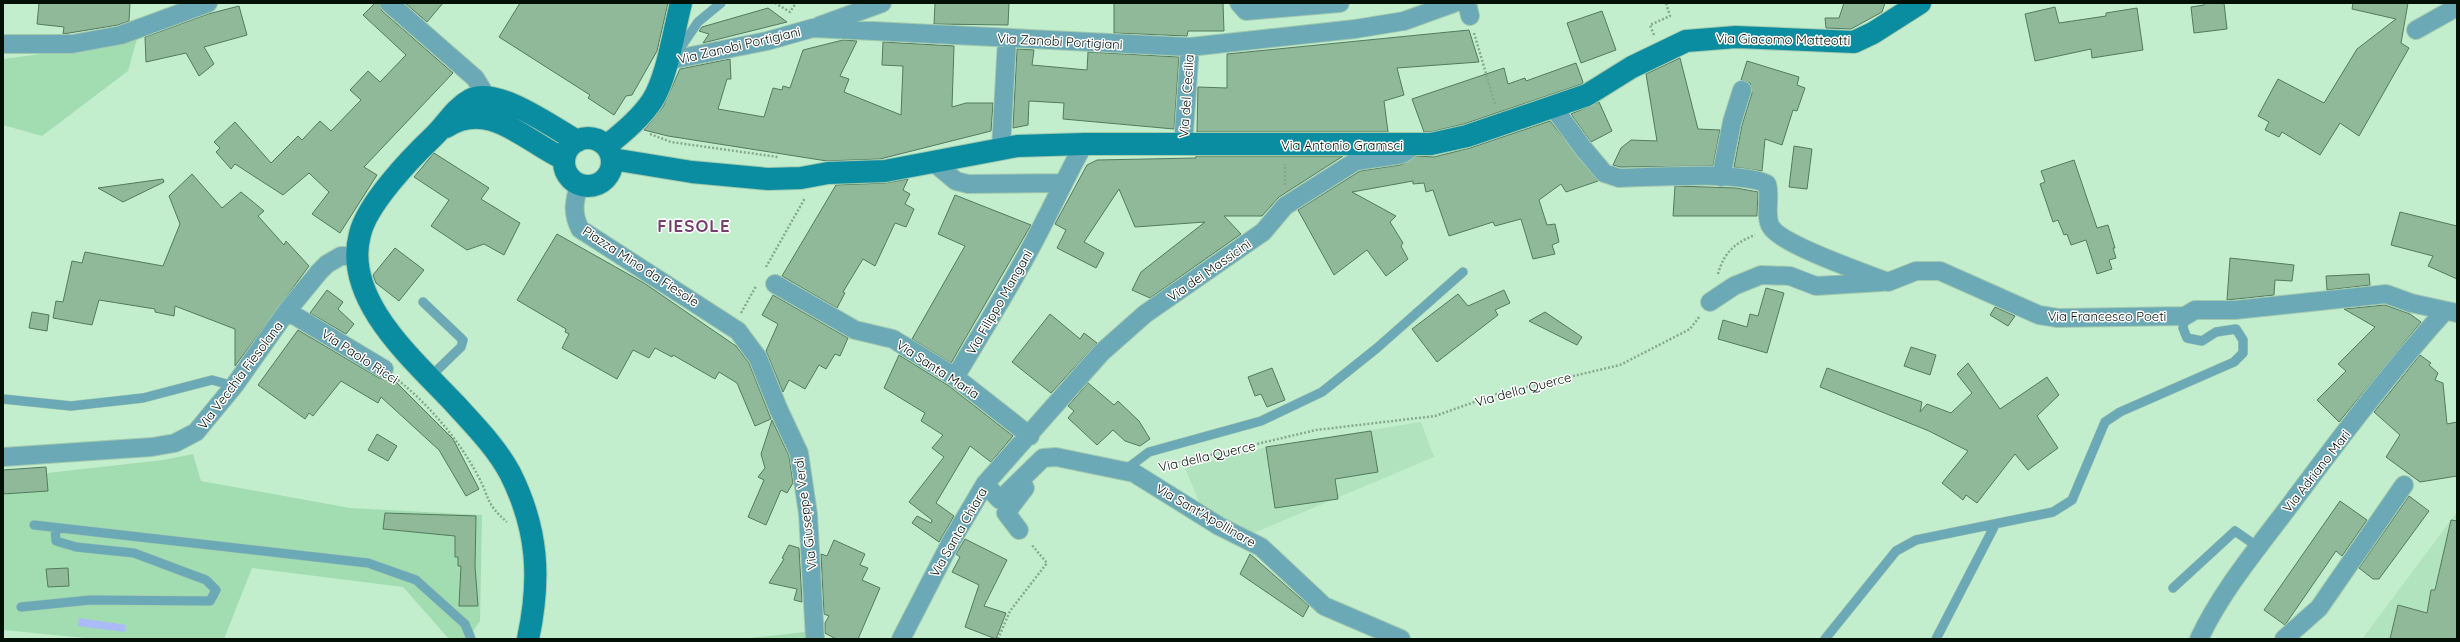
<svg xmlns="http://www.w3.org/2000/svg" width="2460" height="642" viewBox="0 0 2460 642" font-family="Quicksand,sans-serif">
<rect width="100%" height="100%" fill="#c3eece"/>
<path fill="#b1e3be" d="M1421,422L1434,457L1249,535L1201,507L1185,468L1266,447Z
M2457,512V639H2362Z"/>
<path fill="#a2dcb1" d="M138,35L128,71L42,136L3,125V59L116,44Z
M193,454L201,481L350,508L482,515L480,621L468,639H449L403,587L252,568L224,639H95L3,630V478L163,460Z
M805,632L808,639H741Z"/>
<path fill="#aabbf8" d="M79,618L126,625L125,632L78,626Z"/>
<path fill="#90b99a" stroke="#537a5e" d="M39,3H130L129,21L118,25L63,34L64,27L37,24Z
M375,3H379L382,11L453,73L364,167L377,175L340,233L312,214L329,192L309,173L283,195L235,164L231,169L216,152L220,148L214,142L235,122L271,163L298,136L302,140L320,121L331,131L361,100L350,90L368,71L380,82L406,55L363,15Z
M405,3H443L427,22Z
M520,3H668L657,51L632,95L626,96L614,115L588,98L590,95L499,37Z
M935,3H1009L1008,25L934,24Z
M1114,3H1223L1224,31H1188L1187,36L1114,33Z
M1844,3H1885L1882,12L1851,29L1826,28L1825,18H1839Z
M2204,3H2224L2227,29L2194,33L2191,7L2204,5Z
M2353,3H2408L2401,43L2409,48L2359,136L2340,123L2320,155L2282,132L2279,137L2265,130L2269,122L2258,116L2278,79L2324,103L2357,49L2396,19L2352,9Z
M239,6L247,35L204,47L214,64L199,76L186,53L146,62L145,37L208,14Z
M2055,7L2059,23L2106,16V13L2137,8L2143,50L2092,58L2091,49L2035,61L2025,14Z
M768,8L787,22L703,43L709,34L699,31L702,27Z
M1602,11L1616,50L1581,63L1567,23Z
M1469,30L1479,62L1397,68L1404,95L1384,101L1388,132H1197L1198,87L1227,88V54Z
M843,40L857,41L840,76L849,79L844,92L901,115L903,66L882,65L883,42L954,46L952,107L966,103H993L991,131L880,159L827,161L668,136L644,130L663,107L680,69L730,59L731,79H727L718,109L764,117L773,88L782,90L783,86L790,88L803,50Z
M1017,49L1034,50L1032,65L1087,70L1088,52L1179,57L1174,129L1063,119L1064,103L1029,101L1028,125L1013,128Z
M1680,58L1698,129L1720,130L1713,166L1620,167L1613,165L1621,148L1631,140L1657,141L1646,74Z
M1747,61L1799,77L1797,85L1805,88L1797,111L1793,110L1782,145L1765,139L1762,171L1734,167L1742,125L1752,93L1750,83L1741,80Z
M1576,63L1583,82L1582,84L1464,124L1430,132H1424L1412,99L1504,68L1508,84L1525,78L1526,81Z
M1599,102L1612,131L1591,142L1571,114Z
M1550,121L1598,181L1566,192L1561,184L1539,200L1547,225L1555,224L1559,242L1552,245L1555,254L1533,259L1521,219L1495,226L1493,222L1449,236L1433,190L1426,192L1424,183L1413,184V181L1352,192L1396,216L1390,222L1403,243L1401,246L1408,259L1386,276L1367,250L1334,275L1298,210L1360,171L1400,165L1417,156L1434,157L1470,148Z
M1794,146L1812,149L1807,189L1789,187Z
M434,153L489,188L481,199L520,223L504,255L484,244L467,250L431,226L449,200L414,177Z
M1196,156H1343L1279,197L1262,216H1224L1241,234L1150,298L1132,290L1141,272L1205,222L1135,227L1119,189L1084,242L1104,253L1096,268L1057,248L1066,230L1055,224L1087,165L1097,160L1196,158Z
M2074,160L2097,228L2108,225L2115,248H2113L2116,258L2109,260L2112,269L2097,274L2086,240L2071,245L2067,234L2064,235L2058,220L2053,222L2040,184L2045,182L2041,171Z
M192,174L222,208L241,192L264,211L258,216L284,245L286,241L309,266L235,366V329L175,306L174,316L155,312V309L99,300L92,325L53,318L56,301L63,302L72,261L82,263L85,252L163,266L180,224L169,196Z
M163,179L164,182L123,202L98,188Z
M908,179L903,190L910,194L905,204L914,209L906,227L895,223L875,266L863,259L843,292L845,293L837,308L782,276L836,185L885,183Z
M1675,186L1736,188L1758,192L1757,216H1673Z
M955,195L1031,225L951,363L912,339L965,246L938,234Z
M2400,212L2457,226V279L2428,266L2433,256L2391,245Z
M557,234L644,283L736,346L749,363L771,419L755,426L737,383L719,372L715,379L673,355L672,357L655,348L649,358L633,350L617,379L562,348L569,334L565,332L566,329L517,300Z
M395,248L424,270L399,301L376,283L373,275Z
M2230,258L2294,265L2292,281L2275,280L2274,295L2227,300Z
M2369,274L2370,285L2327,290L2326,276Z
M1766,288L1784,293L1767,353L1718,339L1723,320L1747,327L1750,314L1758,316Z
M327,290L343,302L338,309L354,324L346,334L310,313Z
M1504,290L1510,303L1495,310L1498,315L1437,362L1412,329L1458,294L1468,306Z
M773,295L848,338L840,356L835,354L826,369L819,365L805,389L789,380L783,392L766,351L778,324L762,315Z
M2385,305L2410,314L2421,322L2339,422L2317,400L2346,371L2338,364L2375,327L2344,309Z
M1995,307L2015,316L2008,326L1990,315Z
M32,312L49,315L47,331L29,328Z
M1545,312L1582,337L1577,345L1529,321Z
M1050,314L1080,339L1084,333L1097,343L1051,393L1012,362Z
M298,330L379,378L384,379L391,377L453,439L479,489L466,496L439,450L381,397L378,403L341,381L313,416L309,413L305,419L258,385Z
M1911,347L1936,355L1930,375L1904,366Z
M899,355L949,386L1013,436L991,462L970,446L936,503L954,516L939,542L912,523L917,516L931,523L932,520L909,502L944,457L932,448L943,435L921,421L925,413L884,388Z
M2420,355L2431,363L2429,365L2438,373L2435,380L2443,383L2447,424L2457,422V476L2420,482L2386,457L2400,435L2374,412Z
M1968,363L2000,409L2047,377L2059,395L2037,416L2058,448L2028,470L2015,454L1977,503L1966,495L1963,500L1942,483L1968,451L1929,431L1820,387L1827,368L1922,402L1920,412L1927,404L1951,413L1972,393L1957,374Z
M1272,368L1285,400L1267,407L1261,394L1255,396L1248,377Z
M1088,383L1114,405L1118,401L1139,421L1150,439L1140,446L1125,441L1113,430L1097,445L1068,418L1074,411L1068,406Z
M772,420L789,456L793,483L787,493L781,490L766,525L748,517L764,480L758,477L765,468L761,454Z
M1371,431L1378,472L1335,479L1338,499L1275,508L1266,447Z
M377,434L397,446L388,461L368,450Z
M46,467L48,491L3,494V470Z
M2409,496L2429,511L2379,579H2373L2359,568Z
M2340,501L2367,520L2342,556L2336,551L2285,625L2264,610Z
M385,513L476,516L475,566L478,606H459L461,566H458V557H455V536L383,529Z
M2451,520L2457,521V639H2390L2398,605L2427,613L2431,590H2435Z
M965,539L1007,560L984,606L1006,613L996,639L965,627L979,585L952,572L960,557L956,554Z
M834,540L865,554L860,565L868,568L862,580L880,588L858,639H836L825,633V623L829,616L824,614L821,554L827,556Z
M789,545L799,548L802,602L794,600L797,589L769,583L784,559L782,558Z
M1250,554L1309,606L1303,617L1240,574Z
M68,568L69,586L48,587L46,569Z"/>
<g fill="none" stroke-linecap="round" stroke-linejoin="round">
<defs>
<path id="lane" d="M674,50L681,47L698,22L721,3
M423,302L463,340L461,347L430,377
M3,399L71,406L143,398L212,380L234,386
M1125,470L1149,452L1261,421L1322,392L1377,348L1463,272
M34,525L368,563L416,580L465,624L471,639
M2173,588L2235,531L2258,547
M21,607L90,600L210,601L216,590L206,580L134,553L76,547L56,541L55,528
M1825,639L1896,551L1916,540L2053,512L2072,500L2105,422L2120,412L2234,362L2243,353V340L2236,329L2216,332L2202,341L2187,338L2183,328L2185,316
M1936,639L1995,525"/>
<path id="street" d="M389,3L475,78L483,91L484,109
M1239,3L1246,11L1340,3
M1467,3L1470,16
M819,26L882,3
M2416,30L2457,7
M3,44H72L121,35L208,3
M666,61L767,41L813,28L1190,47L1355,29L1404,21L1454,3
M1553,107L1583,148L1604,173L1619,178C1651,177 1741,171 1767,184C1771,197 1764,216 1771,227C1782,245 1865,273 1888,282L1916,271H1940L2039,315L2058,318L2185,316L2195,310H2235L2386,294L2411,303L2457,313
M1183,145L1190,47
M1001,148L1007,39
M932,161L956,181L968,184L1062,183
M1721,177L1732,122L1742,90
M579,185C574,202 572,213 580,229L738,331L758,358L778,408L799,453L808,514L815,639
M775,284L855,330L893,339L955,377L1030,436
M1710,302L1734,286L1761,275L1790,276L1816,286L1882,282
M287,311L384,369
M955,377C985,327 1016,278 1042,226C1056,199 1069,171 1084,144
M3,457L152,447L175,443L196,432L234,386L287,311L319,272L327,264L341,256H356
M985,484L1000,500L1043,458L1056,457L1134,473L1219,526L1261,547L1324,606L1401,639
M1019,530L1006,513L1025,488
M901,639L952,540L985,484L1101,353L1145,314L1263,232L1285,206L1356,161L1397,155L1404,153L1414,146
M2199,639C2221,592 2256,550 2287,509C2337,442 2388,374 2444,312
M2284,639L2319,608L2404,485"/>
<path id="secondary" d="M446,127C489,99 525,141 564,159
M564 162a24 24 0 1 1 48 0a24 24 0 1 1-48 0Z
M606,146C623,133 640,119 652,101C667,78 674,30 681,3
M612,159L692,172L768,179L801,178L828,173L885,171L1017,146L1084,144H1431L1467,136L1587,95L1632,67L1686,41L1736,37L1854,42L1873,33L1920,3
M528,639C541,578 538,529 510,473C496,447 475,426 456,405C415,361 342,300 360,234C367,204 410,159 433,137C445,126 455,108 470,100C495,85 554,128 577,141"/>
</defs>
<use href="#lane" stroke="#a4caae" stroke-width="10"/>
<use href="#street" stroke="#a4caae" stroke-width="20"/>
<use href="#secondary" stroke="#a4caae" stroke-width="24"/>
<path stroke="#86a88f" stroke-width="2.5" stroke-dasharray="2 2" stroke-linecap="butt" d="M775,3L790,12L796,3
M1474,33L1495,104
M1654,35L1650,25L1670,16L1666,3
M650,134L671,142L778,157
M1285,185V164
M766,267L805,198
M1718,274C1724,252 1735,243 1755,235
M741,313L756,286
M398,380C430,406 459,440 478,476C490,498 485,503 507,522
M1160,467L1316,430L1435,416L1497,394L1620,365L1690,329L1700,316
M998,639L1010,611L1047,563L1031,544"/>
<use href="#lane" stroke="#6ba9b7" stroke-width="9"/>
<use href="#street" stroke="#6ba9b7" stroke-width="18"/>
<use href="#secondary" stroke="#0b8da1" stroke-width="22"/>
</g>
<g text-anchor="middle" dominant-baseline="central" stroke-width="3" stroke-linejoin="round" paint-order="stroke">
<g font-size="13" fill="#021006" stroke="#fff">
<text transform="translate(1783 39) rotate(1)">Via Giacomo Matteotti</text>
<text transform="translate(1060 41) rotate(3)">Via Zanobi Portigiani</text>
<text transform="translate(739 45) rotate(-13)">Via Zanobi Portigiani</text>
<text transform="translate(1186 96) rotate(-86)">Via del Cecilia</text>
<text x="1342" y="145">Via Antonio Gramsci</text>
<text transform="translate(641 266) rotate(33)">Piazza Mino da Fiesole</text>
<text transform="translate(1209 270) rotate(-35)">Via dei Massicini</text>
<text transform="translate(999 302) rotate(-60)">Via Filippo Mangani</text>
<text x="2107" y="316">Via Francesco Poeti</text>
<text transform="translate(360 356) rotate(33)">Via Paolo Ricci</text>
<text transform="translate(938 369) rotate(33)">Via Santa Maria</text>
<text transform="translate(240 375) rotate(-53)">Via Vecchia Fiesolana</text>
<text transform="translate(1523 389) rotate(-15)">Via della Querce</text>
<text transform="translate(1207 456) rotate(-13)">Via della Querce</text>
<text transform="translate(2316 471) rotate(-52)">Via Adriano Mari</text>
<text transform="translate(805 514) rotate(-97)">Via Giuseppe Verdi</text>
<text transform="translate(1206 515) rotate(30)">Via Sant'Apollinare</text>
<text transform="translate(958 532) rotate(-60)">Via Santa Chiara</text>
</g>
<g font-size="17" font-weight="bold" letter-spacing="1" fill="#763f6e" stroke="#fff">
<text x="694" y="225">FIESOLE</text>
</g>
</g>
<rect width="2460" height="642" fill="none" stroke="#021006" stroke-width="8"/>
</svg>
